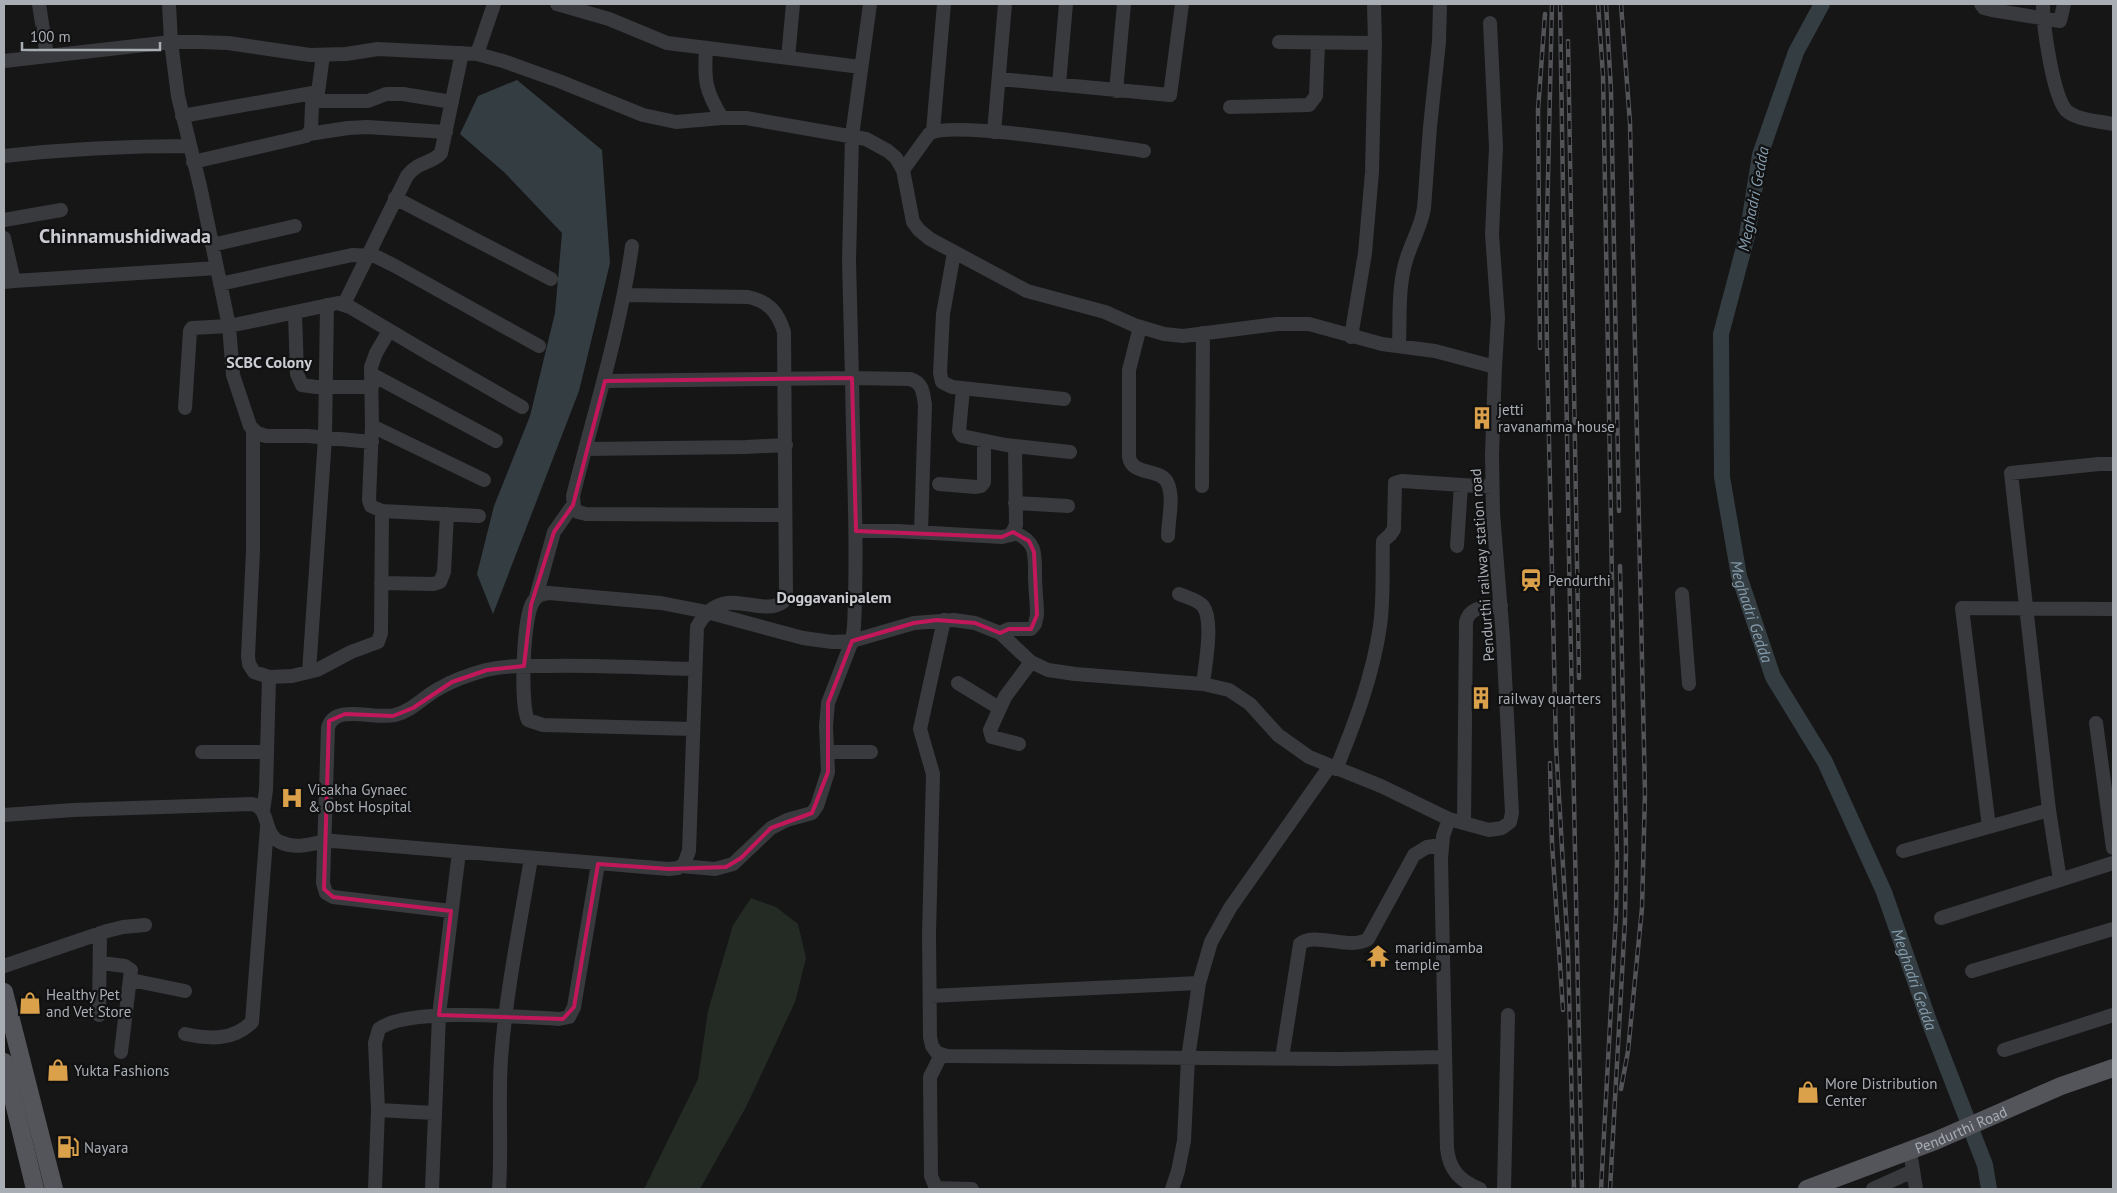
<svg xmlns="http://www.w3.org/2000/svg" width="2117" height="1193" viewBox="0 0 2117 1193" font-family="'PT Sans',sans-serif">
<rect width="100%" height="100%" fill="#161617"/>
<path fill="#242b25" d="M751,898L776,907L798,924L806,958L795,1002L746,1107L700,1189H644L698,1079L708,1011L733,925Z"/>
<path fill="#343d42" d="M517,80L602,150L610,263L579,391L493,614L477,574L494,506L530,416L555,313L562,233L505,173L460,134L478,96Z"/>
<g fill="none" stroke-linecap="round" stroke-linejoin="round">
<path stroke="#343d42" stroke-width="16" id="s1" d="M1822,4L1796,52L1760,155L1747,236L1721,334L1722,477L1739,576L1773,677L1825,762L1884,892L1929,1021L1985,1165L1989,1189"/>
<path stroke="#393a3d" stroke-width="14" d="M39,4L47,56
M169,4L171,42L178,96L200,186L229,326L233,375L250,426L257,433L266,436H308L372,442
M557,4L609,19L667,43L861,67
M1981,4L1984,8L1992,10L2060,21L2064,4
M2043,4C2043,23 2053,102 2068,112C2081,121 2099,121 2113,124
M1490,23L1496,147L1492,234L1498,318L1495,367
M1279,42L1375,43
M706,49C704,80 705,90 722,118
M477,54L494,4
M788,58L793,4
M4,61L171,42H199L228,43L310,55L346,54L378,49L477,54L503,61L559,81L643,115L676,122L722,118H746L866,139L888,151L896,158L903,170L913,222L919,230L930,239L1027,291L1105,312L1134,325L1164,334L1183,336L1277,324H1309L1382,344L1435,351L1495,367L1492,455L1493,513L1503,638L1512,813L1510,822L1502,828L1489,830L1449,819L1381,786L1309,757L1278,735L1250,704L1229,690L1203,684L1075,674L1048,670L1031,662L1000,633L975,623L954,620L914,623L852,641L832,642L803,638L707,612L661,603L549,593C542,594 537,595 533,602C523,617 520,704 528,720L543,725L693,729
M1000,79L1170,95L1182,4
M1059,84L1066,4
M1116,91L1124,4
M317,100L323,55
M1230,107L1309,105L1316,96L1318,43
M182,116L318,92
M933,131L944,4
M994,132L1005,4
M309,134L348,128L367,127L446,132
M4,156C66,149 127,146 189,146
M193,162L306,136L311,130L312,105L317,101H368L386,94H403L452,102
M903,170L929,134C950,120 1110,146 1144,151
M395,198L551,279
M4,220L61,210
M4,238L14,281L4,282
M212,245L295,226
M632,246C620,331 594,412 573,496L574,508L578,512L586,514L785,515
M954,253L943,314L940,373L942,382L952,387L1064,399
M14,281L217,268
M220,284L352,255L375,256L395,266L539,346
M344,304L407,176C419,160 432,164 441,153L462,53
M295,313L297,374L302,385L316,387H372
M1140,327L1129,370V457C1132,477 1162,467 1168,484C1174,499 1168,521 1168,536
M389,331L376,353L371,367L372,426L369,500L371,506L382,511L479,516
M1351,337L1365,253L1372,172L1375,43L1374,4
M1399,346C1400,320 1398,290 1405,264C1410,244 1421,228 1424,208L1430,127L1439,42L1440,4
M371,374L496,441
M605,381L852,378L849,261L852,136L870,4
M963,389L959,431L962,436L1006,445L1070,452
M185,408L190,331L192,328L229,326L338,303L350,307L426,352L522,407
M372,426L484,480
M253,431V551L248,656L249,664L254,672L269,677L292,676L317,670L351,652L378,642L381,633L382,511
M585,449L746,447L786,445
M939,484L976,487L981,486L984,482V441
M1202,486L1203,333
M1015,503L1068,506
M856,531H897L1002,537L1011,535L1016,525L1015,446
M1457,546L1461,485
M381,583L433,584L440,582L444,572L447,514
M1179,594C1186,597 1198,600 1203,606C1214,621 1205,666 1203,684
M1682,594L1689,684
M536,597L554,532L573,505
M944,620L920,729L933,774L929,934L930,1037L932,1046L937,1053L947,1056L1342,1059L1444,1057
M1000,633L1009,629H1031L1035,624L1037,615C1037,602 1035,589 1035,576C1035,554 1037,541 1013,532
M309,672L325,438L327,305
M958,683L999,708
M2096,723L2113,848
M1019,744L992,737L990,730L1005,697L1031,662
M202,752H267
M828,752H871
M1336,769C1355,723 1373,675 1380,626C1384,598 1382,569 1383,541L1390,535L1394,529L1395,483L1402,481L1492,487
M263,811L266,790L269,677
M4,815L73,810L252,804C271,808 262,834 280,842C300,851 313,841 333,841L669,869L678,868L684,864L689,851L697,627C722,580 759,619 783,602L786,595L784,332C778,312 768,301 748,297L625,295
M1449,819L1443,836L1441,859L1447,1148C1449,1170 1460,1181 1480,1189
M1464,823L1466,622C1470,605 1486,608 1501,606
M1989,827L1962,608L2113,609
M1903,851L2049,810
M681,866L715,869L733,864L771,828L787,820L812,813L817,806L828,772L826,726L828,703L852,641L854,627C858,544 853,461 852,378L910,379C923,383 923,392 925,405L921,532
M2060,880L2049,810L2011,473L2099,464H2113
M451,911L333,897L326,893L323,883L328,728C334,703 374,720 395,715C414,710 424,696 440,688C454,680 471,674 486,670C507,665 529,666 550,666C598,665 646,668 694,669
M1941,918L2113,863
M101,963L125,966L131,970L121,1052
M4,966L107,931L123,927L145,925
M1972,971L2113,929
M131,980L185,991
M930,996L1199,983
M99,1015L100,933
M185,1034C209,1039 233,1041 252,1022L267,827
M2004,1050L2113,1015
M941,1055L930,1077L931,1176L936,1188L972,1189
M1282,1058L1300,944C1314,931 1350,951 1368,939L1414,855L1427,847L1441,845
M378,1110L434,1113
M1910,1151L1916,1189
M375,1189L378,1110L375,1043L379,1029C407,1007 521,1017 559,1019L569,1017L574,1007L598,864
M432,1189L439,1015L459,852
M499,1189C502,1146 498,1103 501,1059C506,992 520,925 531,858
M1172,1189L1178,1171L1184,1141L1188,1058L1199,983L1211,942L1230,908L1330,766
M1504,1189L1508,1015
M1873,1189L1913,1171"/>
<g stroke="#53555a" stroke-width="18">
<path d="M4,992L54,1189"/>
<path d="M4,1062L35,1189"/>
<path id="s2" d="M1807,1189L1935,1141L2061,1086L2113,1068"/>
</g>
<defs>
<path id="rail" d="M1552,4L1546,265L1547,354L1556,746L1568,951L1574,1189
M1560,4L1569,558L1582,1189
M1598,4L1603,75L1617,858L1616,915L1601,1189
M1606,4L1611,91L1619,511
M1621,4L1630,123L1645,793L1642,908L1628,1051L1621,1089
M1568,41L1579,678
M1540,348L1538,110L1545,14
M1550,763L1552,843L1563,1010
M1610,1189L1625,920L1626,849L1620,566"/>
</defs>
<use href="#rail" stroke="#525458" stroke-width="4.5"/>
<use href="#rail" stroke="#111112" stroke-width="2.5" stroke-dasharray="8" stroke-linecap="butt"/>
</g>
<path fill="none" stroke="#c2185b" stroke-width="4" stroke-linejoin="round" d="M852,378L856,531L1002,537L1013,532L1029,541L1034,552L1037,615L1031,629H1009L1000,633L975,623L937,620L914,623L852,641L828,703V772L812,813L771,828L741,858L726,867L669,869L598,864L574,1007L563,1019L439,1015L451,911L333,897L324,889L329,721L345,714L393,716L413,708L452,682L487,670L524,666L531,605L554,532L573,505L605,381Z"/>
<defs>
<symbol id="building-bare" viewBox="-9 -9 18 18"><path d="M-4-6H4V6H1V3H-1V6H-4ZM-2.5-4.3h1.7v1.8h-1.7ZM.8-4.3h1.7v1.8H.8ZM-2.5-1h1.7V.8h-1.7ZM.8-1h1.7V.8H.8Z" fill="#daa04a" stroke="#111112" stroke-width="2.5" paint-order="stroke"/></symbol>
<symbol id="station-bare" viewBox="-9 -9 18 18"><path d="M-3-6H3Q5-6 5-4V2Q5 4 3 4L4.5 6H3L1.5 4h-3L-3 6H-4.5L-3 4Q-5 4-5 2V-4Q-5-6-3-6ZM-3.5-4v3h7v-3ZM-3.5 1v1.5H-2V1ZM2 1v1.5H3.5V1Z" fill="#daa04a" stroke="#111112" stroke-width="2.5" paint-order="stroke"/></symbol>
<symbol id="hospital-bare" viewBox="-9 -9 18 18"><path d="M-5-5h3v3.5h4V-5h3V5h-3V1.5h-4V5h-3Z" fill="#daa04a" stroke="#111112" stroke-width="2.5" paint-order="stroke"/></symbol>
<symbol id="temple-bare" viewBox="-9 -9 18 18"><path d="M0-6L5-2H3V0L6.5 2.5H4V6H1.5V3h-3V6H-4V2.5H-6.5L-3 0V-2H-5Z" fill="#daa04a" stroke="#111112" stroke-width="2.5" paint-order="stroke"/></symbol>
<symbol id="shop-bare" viewBox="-9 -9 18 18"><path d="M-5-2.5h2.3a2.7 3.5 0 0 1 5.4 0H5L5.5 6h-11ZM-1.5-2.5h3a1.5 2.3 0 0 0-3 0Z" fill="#daa04a" stroke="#111112" stroke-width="2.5" paint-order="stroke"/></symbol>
<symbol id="fuel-bare" viewBox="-9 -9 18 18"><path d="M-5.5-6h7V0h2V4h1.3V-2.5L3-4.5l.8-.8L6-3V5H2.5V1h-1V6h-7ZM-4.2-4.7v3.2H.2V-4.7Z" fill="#daa04a" stroke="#111112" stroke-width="2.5" paint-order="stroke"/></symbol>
</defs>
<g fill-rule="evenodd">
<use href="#building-bare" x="1466" y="402" width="32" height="32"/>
<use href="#station-bare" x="1515" y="564" width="32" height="32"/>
<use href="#building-bare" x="1465" y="682" width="32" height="32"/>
<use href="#hospital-bare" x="276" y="782" width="32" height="32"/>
<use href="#temple-bare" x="1362" y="940" width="32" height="32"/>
<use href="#shop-bare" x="14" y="987" width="32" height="32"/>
<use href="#shop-bare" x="42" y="1054" width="32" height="32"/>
<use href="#shop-bare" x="1792" y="1076" width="32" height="32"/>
<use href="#fuel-bare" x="52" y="1131" width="32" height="32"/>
</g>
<g text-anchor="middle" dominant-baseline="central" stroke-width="4.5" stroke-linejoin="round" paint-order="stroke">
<g font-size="15" fill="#a9aeb5" stroke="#111112" text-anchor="start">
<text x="1498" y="409">jetti<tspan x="1498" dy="17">ravanamma house</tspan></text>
<text x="1548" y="580">Pendurthi</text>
<text x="1498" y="698">railway quarters</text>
<text x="308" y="789">Visakha Gynaec<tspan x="308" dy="17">&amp; Obst Hospital</tspan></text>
<text x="1395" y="947">maridimamba<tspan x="1395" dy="17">temple</tspan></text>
<text x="46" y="994">Healthy Pet<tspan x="46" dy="17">and Vet Store</tspan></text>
<text x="74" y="1070">Yukta Fashions</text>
<text x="1825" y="1083">More Distribution<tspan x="1825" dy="17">Center</tspan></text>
<text x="84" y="1147">Nayara</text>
</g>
<g font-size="15" fill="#a9aeb5" stroke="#111112">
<text transform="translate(1482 565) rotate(-94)">Pendurthi railway station road</text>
<text stroke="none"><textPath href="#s2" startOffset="165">Pendurthi Road</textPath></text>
</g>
<g font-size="16" font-style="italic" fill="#859cac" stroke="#111112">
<text transform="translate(1753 199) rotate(-79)">Meghadri Gedda</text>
<text stroke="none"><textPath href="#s1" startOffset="628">Meghadri Gedda</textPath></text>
<text stroke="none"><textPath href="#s1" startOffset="1032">Meghadri Gedda</textPath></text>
</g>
<g font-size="16" font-weight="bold" fill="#caccd2" stroke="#111112">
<text x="269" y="362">SCBC Colony</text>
<text x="834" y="597">Doggavanipalem</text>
</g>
<g font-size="20" font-weight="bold" fill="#caccd2" stroke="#111112">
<text x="125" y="236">Chinnamushidiwada</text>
</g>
</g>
<rect width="2117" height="1193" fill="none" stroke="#a9aeb5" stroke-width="10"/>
<path d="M22 42v8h138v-8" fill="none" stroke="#a9aeb5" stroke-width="2.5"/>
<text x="30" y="42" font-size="15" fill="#a9aeb5" stroke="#111112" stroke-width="4" paint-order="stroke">100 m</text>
</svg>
